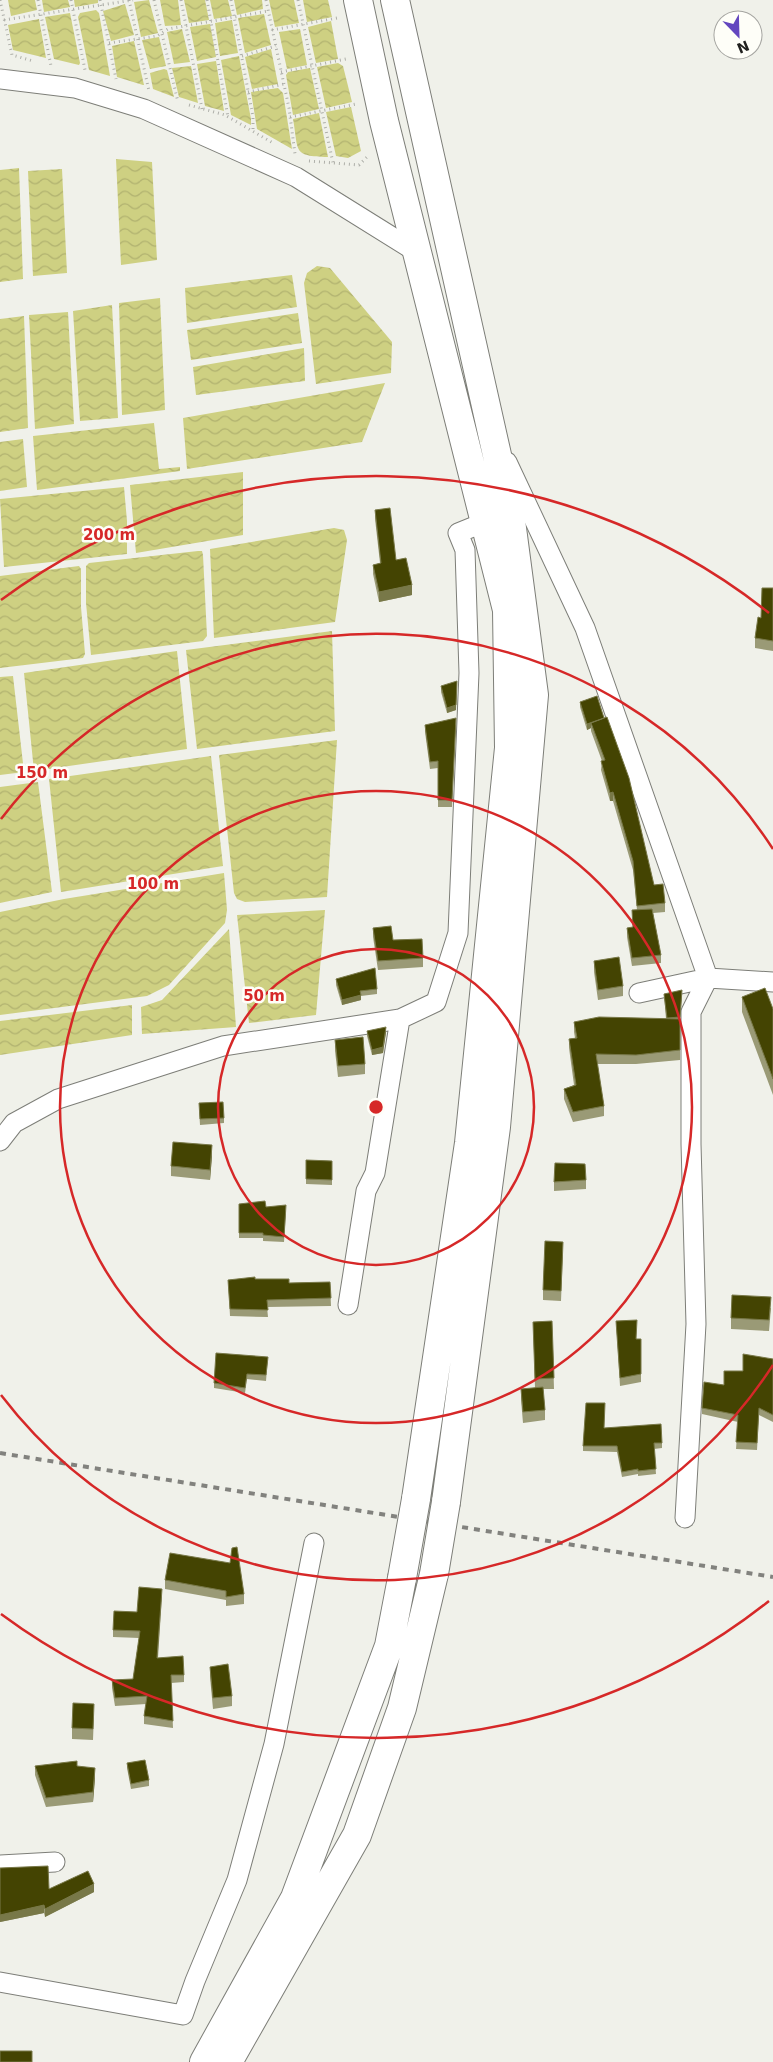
<svg xmlns="http://www.w3.org/2000/svg" width="773" height="2062" viewBox="0 0 773 2062" font-family="'DejaVu Sans',sans-serif">
<defs>
<pattern id="water-waves" width="16" height="10" patternUnits="userSpaceOnUse" patternTransform="scale(1.25)"><rect width="16" height="10" fill="#ced082"/><path d="M0 5q4-4 8 0t8 0" fill="none" stroke="#b1b270"/></pattern>
</defs>
<rect width="100%" height="100%" fill="#f0f1ea"/>
<path fill="url(#water-waves)" d="M8,0H35L37,10L11,16Z
M42,0H68L70,7L44,12Z
M74,0H98V3L75,7Z
M149,0L158,33L141,37L134,2Z
M160,0H178L181,25L165,26Z
M184,0H205L209,20L189,23Z
M210,0H228L232,16L214,19Z
M234,0H262L263,9L237,15Z
M269,0H294L299,23L275,27Z
M303,0H328L332,17L307,22Z
M125,4L134,35L111,41L103,11Z
M96,10L99,13L110,76L89,70L78,17L80,13Z
M70,13L80,63L79,65L54,59L45,17Z
M264,14L271,45L245,53L238,18Z
M39,19L46,58L13,50L8,25Z
M232,20L238,53L220,56L215,23Z
M331,21L338,59L316,63L308,27Z
M210,24L216,57L197,61L190,27Z
M182,29L190,62L174,64L167,32Z
M300,29L307,65L287,69L279,32Z
M159,37L166,66L150,69L142,40Z
M134,41L144,85H143L117,77L112,46Z
M271,49L278,84L252,89L245,57Z
M239,56L251,119V125L231,115L221,60Z
M216,61L224,111L205,106L197,64Z
M338,63L343,66L352,102L326,108L317,67Z
M191,66L198,103L179,97L172,68Z
M310,68L319,109L293,115L286,75L288,72Z
M164,69L167,70L174,97L153,89L150,73Z
M278,88L283,93L292,149L257,129L251,92Z
M351,107L361,151L348,158L336,156L326,112Z
M319,113L328,157C292,156 299,152 293,119Z
M116,159L152,162L157,260L121,265Z
M19,168L23,279L0,282V170Z
M62,169L67,273L33,276L28,171Z
M317,266L330,268L392,342L391,373L316,384L304,283L307,273Z
M292,275L297,307L187,323L185,288Z
M160,298L165,410L122,415L119,303Z
M112,305L118,418L80,421L73,311Z
M68,312L74,424L35,429L29,315Z
M298,313L302,343L191,360L187,330Z
M24,316L28,428L0,432V319Z
M304,348L305,381L196,395L193,367Z
M385,383L362,442L187,469L183,418Z
M154,423L159,469L180,467V471L37,490L33,436Z
M23,439L27,487L0,491V442Z
M243,472V535L136,553L130,485Z
M124,487L127,521V554L4,567L0,499Z
M334,528L344,530L347,540L335,622L214,638L210,549Z
M198,551H202L203,555L207,636L203,641L91,655L86,603V566L89,563Z
M79,566L81,569V607L85,654L83,658L0,668V576Z
M332,631L335,731L197,749L186,650Z
M177,651L187,749L34,771L24,673Z
M13,676L24,772L0,775V677Z
M337,740L327,897L245,902L237,899L234,893L219,755Z
M211,756L223,866L61,892L49,779Z
M38,782L52,892L0,903V787Z
M224,873L227,910L225,923L169,985L147,996L0,1015V912L64,899Z
M325,910L316,1015L249,1023L237,915Z
M229,929L236,1027L142,1034L141,1007L162,1000Z
M132,1005V1035L0,1055V1021Z"/>
<g fill="none" stroke-linecap="round" stroke-linejoin="round">
<defs>
<path id="street" d="M0,79L75,88L144,109L296,177L418,253
M507,462L585,628L708,978L773,982
M639,993L708,978
M0,1141L14,1123L58,1099L223,1046L400,1019L436,1002L458,933L469,673L465,550L458,533L495,518
M348,1305L366,1191L375,1173L400,1019
M685,1518L696,1324L691,1144V1012L708,978
M0,1865L55,1862
M0,1982L183,2015L195,1981L237,1880L274,1744L314,1543"/>
<path id="primary" d="M358,0L384,121L507,610L509,748L469,1143L416,1499
M395,0L510,513L534,695L496,1127L446,1502
M204,2062L295,1898L389,1646L402,1578
M228,2062L357,1835L402,1708L434,1574"/>
</defs>
<use href="#street" stroke="#7d7e78" stroke-width="21"/>
<use href="#primary" stroke="#7d7e78" stroke-width="30"/>
<path stroke="#aeafa9" stroke-width="3" stroke-dasharray="1 4" stroke-linecap="butt" d="M0,0L12,55L33,61
M38,0L51,66
M71,0L85,70
M100,0L116,79
M129,0L149,91
M154,0L178,102
M181,0L202,109
M207,0L228,117
M231,0L253,117V130
M266,0L289,108L295,154
M298,0L333,163
M4,20L133,0
M272,30L337,18
M109,43L157,36L168,29L268,11
M242,56L276,46
M281,72L346,59
M248,92L284,84
M189,105L225,115L273,143
M290,117L356,104
M309,161L359,165L367,157"/>
<use href="#street" stroke="#fff" stroke-width="19"/>
<use href="#primary" stroke="#fff" stroke-width="28"/>
<path stroke="#82827e" stroke-width="4" stroke-dasharray="6 6" stroke-linecap="butt" d="M0,1453L773,1577"/>
<defs>
<path id="primary-bridge" d="M434,1574L446,1502
M402,1578L416,1499"/>
</defs>
<use href="#primary-bridge" stroke="#7d7e78" stroke-width="30" stroke-linecap="butt"/>
<use href="#primary-bridge" stroke="#fff" stroke-width="28"/>
</g>
<path fill="#9a9a76" d="M375,510L396,560L412,595L379,602L373,574V565L380,563L375,519Z
M773,588V651L755,648V638L761,618Z
M441,686L456,710L447,713L441,692Z
M597,696L654,885L665,903V912L653,913L661,955V963L632,966L627,937V928L633,927L632,910H637L633,870L613,801H610L601,770L602,761L591,731V728L587,730L580,707V702Z
M425,725H456L452,807H438V768L430,769L425,732Z
M373,928L423,958V967L378,970L373,937Z
M594,961L623,986V996L598,1000L594,972Z
M336,979L377,989V994L361,996V1000L342,1005L336,985Z
M664,994L682,995L680,1022V1060L636,1064H597L604,1106V1116L573,1122L564,1099V1089L574,1085L569,1048V1039L575,1038L574,1032V1022L666,1019Z
M742,997L773,1009V1095L742,1012Z
M367,1031L386,1032L383,1053L372,1055L367,1036Z
M335,1040L365,1064V1074L338,1077L335,1051Z
M199,1109L224,1118V1123L200,1125Z
M212,1156L210,1180L171,1176V1166Z
M306,1160L332,1161V1185L306,1184Z
M586,1180V1189L554,1191V1182Z
M239,1204L266,1207L286,1211L284,1242L263,1241V1238H239Z
M563,1252L561,1301L543,1300V1290Z
M255,1279L289,1283L330,1282L331,1306L267,1307L268,1317L230,1316L228,1280Z
M771,1308L769,1331L731,1329V1318Z
M552,1321L554,1389H543L545,1410V1420L523,1423L521,1400V1389L535,1388L533,1322Z
M616,1321L637,1339H641V1382L620,1386Z
M268,1357L266,1381L247,1379L245,1393L214,1388V1383Z
M773,1359V1422L759,1415L757,1450L736,1449L738,1422L702,1414V1408L724,1385L743,1371Z
M604,1428L662,1443V1448L654,1449L656,1474L638,1476V1474L622,1477L617,1452L583,1451V1446Z
M230,1563L244,1594V1604L226,1606V1600L165,1589V1580Z
M162,1596L158,1658L184,1675V1682L171,1683L173,1728L144,1724V1716L146,1704L115,1706L112,1688V1680L133,1679L139,1638L113,1637V1630L137,1612Z
M210,1667L232,1696V1706L213,1709L210,1677Z
M94,1714L93,1740L72,1739V1728Z
M127,1763L149,1780V1786L131,1789L127,1768Z
M35,1766H77L95,1778L93,1802L46,1807L35,1775Z
M0,1868L49,1889L94,1892L45,1917L44,1913L0,1922V1927Z"/>
<path fill="#787848" d="M412,585V595L379,602V592Z
M457,681L456,710L447,713V708Z
M591,723V728L587,730V724Z
M613,792V801H610V793Z
M361,995V1000L342,1005V1000Z
M386,1027V1032L383,1053L372,1055V1050Z
M212,1145V1156L210,1180V1170Z
M95,1768V1778L93,1802V1792Z
M94,1884V1892L45,1917V1909Z
M44,1905V1913L0,1922V1915Z"/>
<path fill="#444402" stroke="#787848" d="M390,508L396,560L406,558L412,585L379,592L373,565L381,563L375,510Z
M762,588H773V641L755,638L758,617L761,618Z
M457,681L456,705L447,708L441,686Z
M597,696L604,718L587,724L580,702Z
M607,717L629,778L654,885L663,884L665,903L637,906L633,861L613,792L610,793L601,761L605,760L591,723Z
M456,718L452,800H438V761L430,762L425,725Z
M652,909L661,955L632,958L627,928L633,927L632,910Z
M391,926L393,940L422,939L423,958L378,961L373,928Z
M619,957L623,986L598,990L594,961Z
M375,968L377,989L360,991L361,995L342,1000L336,979Z
M765,988L773,1009V1079L742,997Z
M682,990L680,1017L667,1018L664,994Z
M599,1017L680,1019V1050L636,1055L596,1054L604,1106L573,1112L564,1089L576,1085L569,1039L577,1038L574,1022Z
M386,1027L383,1047L372,1050L367,1031Z
M363,1037L365,1064L338,1066L335,1040Z
M223,1102L224,1118L200,1119L199,1103Z
M173,1142L212,1145L210,1170L171,1166Z
M306,1160L332,1161V1180L306,1179Z
M555,1163L585,1164L586,1180L554,1182Z
M265,1201L266,1207L286,1205L284,1237L263,1235V1233H239V1204Z
M545,1241L563,1242L561,1291L543,1290Z
M255,1277V1279H289V1283L330,1282L331,1298L267,1300L268,1310L230,1309L228,1280Z
M732,1295L771,1297L769,1320L731,1318Z
M637,1320L636,1339H641V1374L620,1378L616,1321Z
M552,1321L554,1378L535,1379L533,1322Z
M216,1353L268,1357L266,1375L247,1374L245,1388L214,1383Z
M743,1354L773,1359V1415L759,1408L757,1443L736,1442L738,1415L702,1408L704,1382L724,1385V1371H743Z
M543,1387L545,1410L523,1412L521,1389Z
M586,1403H605L604,1428L661,1424L662,1443H654L656,1469L638,1471V1469L622,1472L617,1446H583Z
M237,1547L244,1594L226,1597V1591L165,1580L170,1553L230,1563L232,1548Z
M139,1587L162,1589L157,1658L183,1656L184,1675H171L173,1721L144,1716L147,1696L115,1698L112,1680L133,1679L140,1631L113,1630L114,1611L137,1612Z
M228,1664L232,1696L213,1698L210,1667Z
M73,1703L94,1704L93,1729L72,1728Z
M145,1760L149,1780L131,1784L127,1763Z
M77,1761V1766L95,1768L93,1792L46,1798L35,1766Z
M48,1866L49,1889L88,1871L94,1884L45,1909L44,1905L0,1915V1920V1868Z
M0,2051H32V2062H0Z"/>
<g fill="none" stroke="#d62828" stroke-width="2.5">
<circle cx="376" cy="1107" r="158"/>
<circle cx="376" cy="1107" r="316"/>
<path d="M773 1365A473 473 0 0 1 1 1395M1 819A473 473 0 0 1 773 849"/>
<path d="M769 1601A631 631 0 0 1 1 1614M1 600A631 631 0 0 1 769 613"/>
</g>
<circle cx="376" cy="1107" r="8" fill="#d62828" stroke="#fefef8" stroke-width="2.5"/>
<g font-size="15" text-anchor="middle" font-weight="bold" fill="#d62828" stroke="#fefef8" stroke-width="5" stroke-linejoin="round" paint-order="stroke">
<text x="109" y="540">200 m</text>
<text x="42" y="778">150 m</text>
<text x="153" y="889">100 m</text>
<text x="264" y="1001">50 m</text>
</g>
<g transform="translate(738 35) rotate(157)"><circle r="24" fill="#fefef8" stroke="#a5a5a1"/>
<path d="M0-4L9 19L0 12L-9 19Z" fill="#6346bf"/>
<text y="-8" font-size="14" font-weight="bold" text-anchor="middle" fill="#20201e">N</text>
</g>
</svg>
